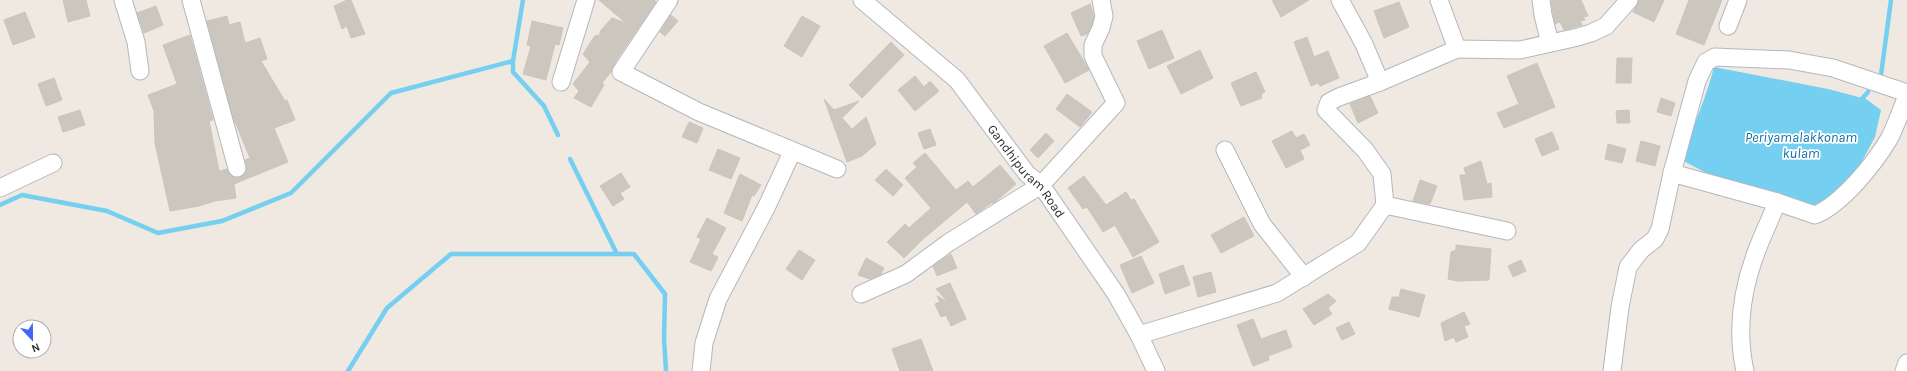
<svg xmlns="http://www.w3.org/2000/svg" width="1907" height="371" viewBox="0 0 1907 371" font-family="Karla,sans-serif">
<rect width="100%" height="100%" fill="#efe9e1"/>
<path fill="#75cff0" d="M1714,67L1828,89L1866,99L1881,110L1875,137L1860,165L1843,190L1817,211L1710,175L1682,160C1692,128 1706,99 1714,67Z"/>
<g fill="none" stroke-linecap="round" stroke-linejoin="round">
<path stroke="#75cff0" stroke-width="4.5" d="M523,0L513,61V72L544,106L558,135
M1881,75L1891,0
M1859,102L1868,92
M570,159L617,254
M0,205L22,195L107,211L158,233L222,221L291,193L391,93L513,61
M348,371L387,308L451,254H634L665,294L664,339L666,371"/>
</g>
<path fill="#cbc7bf" stroke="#cbc5ba" d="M63,0H86L90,16L68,22Z
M347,0H351L365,34L351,38L347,26L342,29L334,6Z
M599,0H654L656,2L617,59L611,72L602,83L604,85L591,107L574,98L579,91L573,84L590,62L583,54L594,37L596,35L599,36L601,30L612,18L626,23Z
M1272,0H1309L1281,17Z
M1554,0H1581L1588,16L1583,17L1585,20L1580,21L1582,25L1564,30L1560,22L1555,24L1551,1Z
M1639,0H1664L1654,22L1633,12Z
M1689,0H1722L1704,45L1676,34Z
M1399,2L1409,27L1384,38L1374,11Z
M1090,4L1094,16L1092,25L1087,34L1081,36L1071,13Z
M156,6L163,25L144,33L137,13Z
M25,12L35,37L13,45L4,20Z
M671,15L678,21L665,36L660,32Z
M227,16L229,25L240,22L245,43L260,38L267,59L261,61L285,101L287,100L295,120L274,128L288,162L234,184L236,198L215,201L199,206L170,211L155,143L154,111L148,95L177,84L163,45L190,35L212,116L213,120L209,121L219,171L227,169L230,175L235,178L240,177L247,171L245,160L250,158L233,117L207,21Z
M802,16L820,26L802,57L784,46Z
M532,21L563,28L559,45L555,44L546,80L523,74L531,46L527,45Z
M1162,30L1174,58L1149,69L1137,41Z
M1067,33L1089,70L1065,83L1044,46Z
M1307,37L1314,57L1328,51L1339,78L1320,86L1318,83L1311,86L1294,42Z
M891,42L904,55L862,98L849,85Z
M1200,50L1213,78L1181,94L1167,66Z
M1617,58H1632L1631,83H1616Z
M1537,63L1555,107L1504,128L1497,113L1519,104L1507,76Z
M1256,72L1265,92L1261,94L1262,98L1241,106L1231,83Z
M915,76L924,87L930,81L939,91L915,111L898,90Z
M54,78L62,100L46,106L38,84Z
M1067,94L1092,112L1080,127L1056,109Z
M1370,96L1378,113L1358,123L1350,104Z
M1661,98L1675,103L1671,116L1657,112Z
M824,99L834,110L859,101L842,118L852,129L866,117L876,144L862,156L847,162Z
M80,110L85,125L63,132L58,117Z
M1629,110L1630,123H1617L1616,111Z
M689,122L703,128L697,143L682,137Z
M930,129L936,145L924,149L918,133Z
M1292,131L1296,138L1304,134L1310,145L1300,150L1304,159L1286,168L1272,141Z
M1552,132L1559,149L1542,156L1535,139Z
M1046,133L1054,141L1038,158L1030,150Z
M1641,141L1660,146L1655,166L1636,161Z
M1608,144L1626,149L1622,163L1605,159Z
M718,149L740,158L731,179L709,170Z
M925,153L956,190L968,181L973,187L1000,165L1016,184L994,203H991L976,214L967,202L922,240L904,258L887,242L905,224L909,228L931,208L905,178L917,167L913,163Z
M1481,161L1487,184L1491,183L1492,197L1464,200L1460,175H1466L1464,168Z
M886,169L903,185L893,196L875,180Z
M621,173L630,187L620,193L624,199L613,206L600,186Z
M740,174L761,185L754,196L752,195L742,221L724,213Z
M1084,176L1106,205L1126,192L1131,200L1134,199L1159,242L1133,257L1115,225L1103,232L1087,207L1083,209L1068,188Z
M1420,180L1437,186L1430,204L1413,201Z
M1244,217L1254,236L1221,253L1211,235Z
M707,218L726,228L712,254L718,257L711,271L690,262L701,239L697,237Z
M1456,245L1491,249L1489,280L1458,281L1448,279L1451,252L1456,250Z
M799,250L815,260L802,280L786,269Z
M951,254L957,268L937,276L933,266Z
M1141,256L1154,283L1132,293L1120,265Z
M866,258L884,268L881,274L870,279L858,275Z
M1521,260L1526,271L1513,277L1508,266Z
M1183,265L1190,285L1165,294L1159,274Z
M1211,272L1216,292L1198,297L1193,277Z
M950,283L966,319L951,326L946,315L941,317L935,304L940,302L937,296L948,302L936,289Z
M1401,289L1425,295L1419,317L1389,309L1392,297H1399Z
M1328,294L1336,301L1328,308L1332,314L1314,325L1303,309Z
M1464,312L1470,324L1464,326L1468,337L1456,342L1454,337L1445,341L1441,323Z
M1253,319L1261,339L1286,330L1292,347L1268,356L1269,360L1253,366L1237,325Z
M1349,322L1355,334L1342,340L1336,328Z
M921,339L933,371H900L892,349Z"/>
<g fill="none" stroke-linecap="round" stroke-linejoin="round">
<defs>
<g id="minor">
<path d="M123,0L136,42L140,71"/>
<path d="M191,0L237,168"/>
<path d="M669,0L621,72L699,112L837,169"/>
<path id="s1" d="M862,0L957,80L1027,174L1041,185L1116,294L1139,335L1156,371"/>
<path d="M1340,0L1364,44L1380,82"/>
<path d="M1541,0L1543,15L1550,43"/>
<path d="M1728,26L1738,0"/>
<path d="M1457,49L1520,50L1578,37L1591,33L1606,26L1629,0"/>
<path d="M561,82L586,0"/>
<path d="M1225,150L1262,224L1304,277"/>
<path d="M1672,173L1777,202"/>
<path d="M0,188L53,163"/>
<path d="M1385,205L1507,231"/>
<path d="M861,294L906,274L948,243L1041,185L1116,103L1093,56V45L1101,28L1104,16L1101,0"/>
<path d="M1139,335L1277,293L1358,243L1385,205L1382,174L1365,150L1326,110L1329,102L1339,97L1380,82L1457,49L1439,0"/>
<path d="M701,371L704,343L718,299L767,206L792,152"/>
<path d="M1612,371L1620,307L1628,267L1641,250L1655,239L1660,229L1672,173L1697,81L1706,62L1715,57L1789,60L1833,68L1907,93"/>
<path d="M1745,371C1736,330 1742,289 1757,250C1763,234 1771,218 1777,202L1815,215C1842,204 1874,164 1889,139C1896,126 1901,110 1907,96"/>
<path d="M1904,371L1907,363"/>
</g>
</defs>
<use href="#minor" stroke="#b4b7c1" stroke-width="19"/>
<use href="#minor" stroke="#fff" stroke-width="17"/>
</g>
<g text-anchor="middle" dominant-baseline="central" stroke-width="3.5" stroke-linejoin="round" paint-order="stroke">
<g font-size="13" fill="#2e2e2e" stroke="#fff">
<text stroke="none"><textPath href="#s1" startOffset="239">Gandhipuram Road</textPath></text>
</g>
<g font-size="14" font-style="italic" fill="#0d6fa3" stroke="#fff">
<text x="1801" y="137">Periyamalakkonam<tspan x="1801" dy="16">kulam</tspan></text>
</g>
</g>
<g transform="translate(32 339) rotate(158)"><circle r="19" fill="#ffffff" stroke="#ababab"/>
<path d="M0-3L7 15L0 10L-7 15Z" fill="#4264fb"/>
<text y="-6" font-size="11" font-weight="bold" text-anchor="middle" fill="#2e2e2e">N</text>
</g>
</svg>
